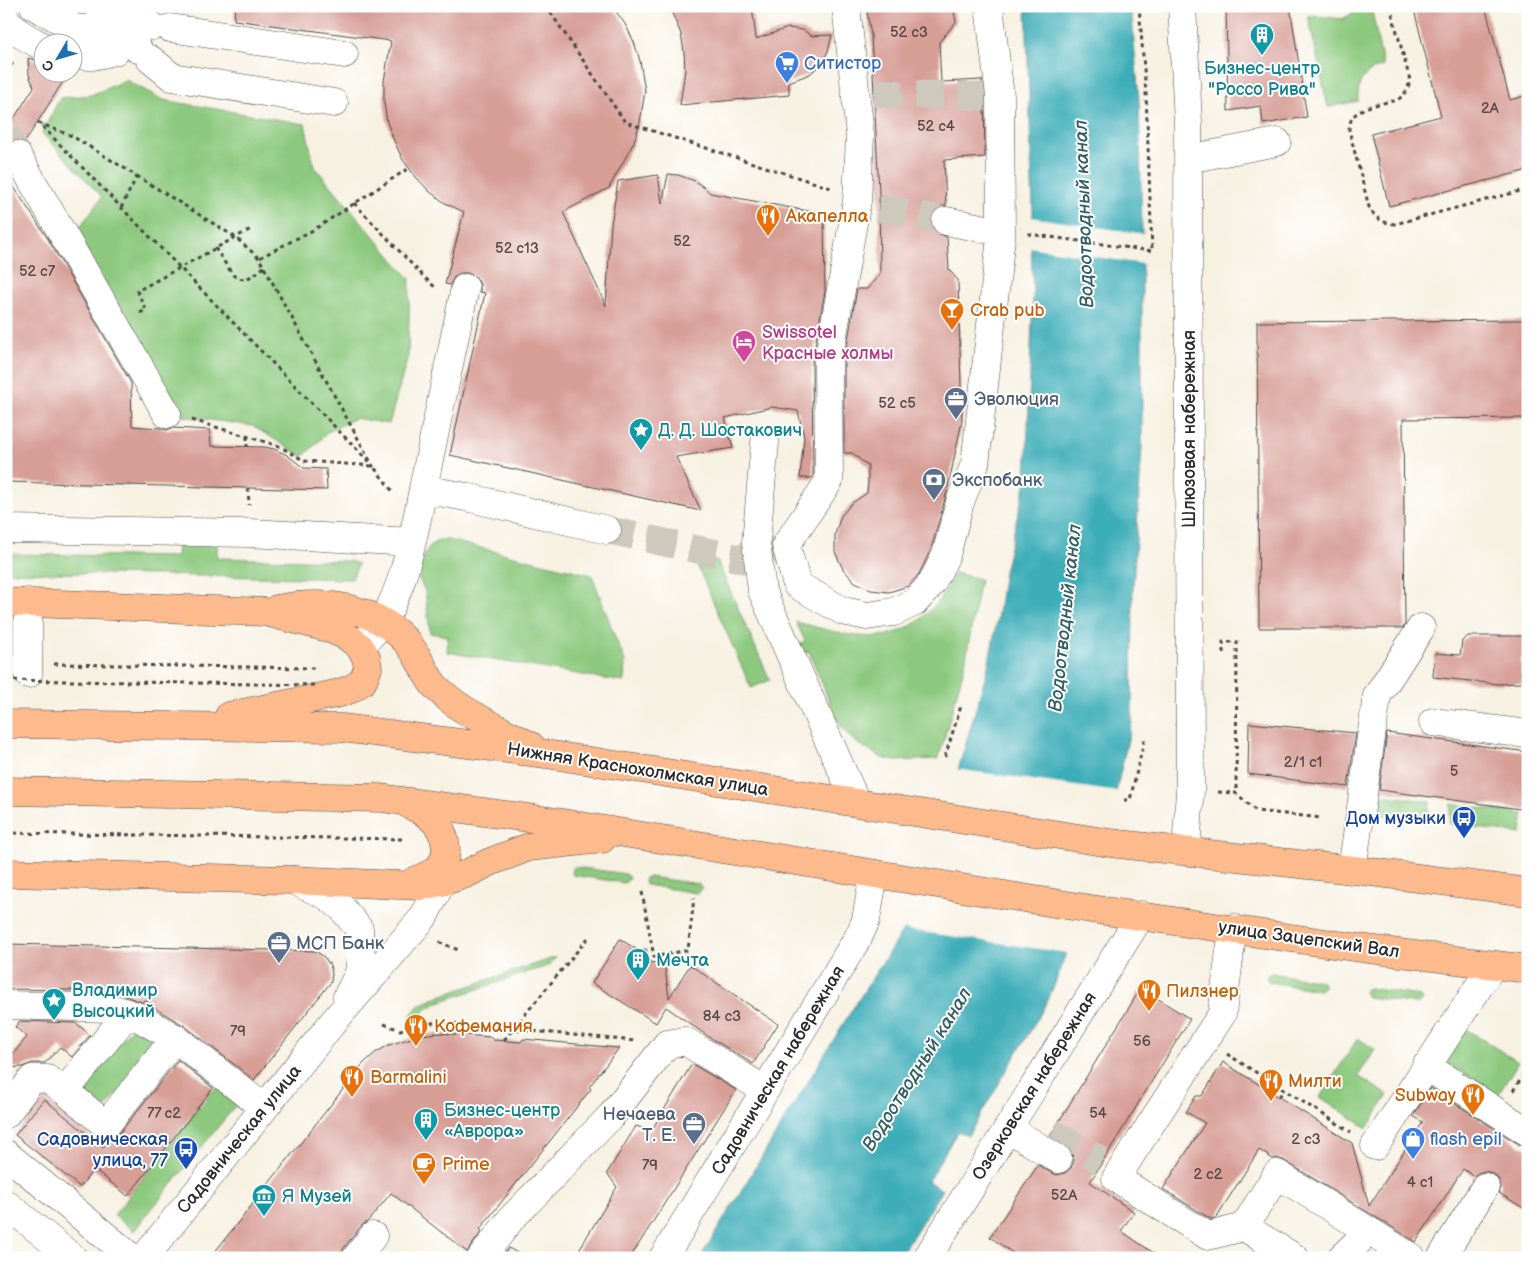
<svg xmlns="http://www.w3.org/2000/svg" width="1534" height="1264" font-family="'Balsamiq Sans',sans-serif">
  <style>
    .green { fill: #8cc97e; stroke: #5c7a54 }
    .water { fill: #3cadb8; stroke: #346c72 }
    .pier { fill: #f7f1e2 }
    .building { fill: #d79e96 }
    .lines { fill: none; stroke-linecap: round; stroke-linejoin: round }
    .minor-tunnel { stroke: #cec9bd; stroke-width: 28; stroke-dasharray: 28 14; stroke-linecap: butt }
    .minor-casing { stroke: #4a4946; stroke-width: 29 }
    .major-casing { stroke: #4a4946; stroke-width: 29 }
    .path { stroke: #4a4946; stroke-width: 3; stroke-dasharray: 4 4; stroke-linecap: butt }
    .minor { stroke: #fff; stroke-width: 28 }
    .major { stroke: #fcba8d; stroke-width: 28 }
    .path-bridge { stroke: #4a4946; stroke-width: 3; stroke-dasharray: 4 4; stroke-linecap: butt }
    .labels { text-anchor: middle; stroke-width: 4; stroke-linejoin: round; paint-order: stroke }
    .number-label { font-size: 15px; fill: #564846 }
    .shop-label { font-size: 18px; fill: #366cbe; stroke: #fff; text-anchor: start }
    .culture-label { font-size: 18px; fill: #0d838f; stroke: #fff; text-anchor: start }
    .food-label { font-size: 18px; fill: #c56008; stroke: #fff; text-anchor: start }
    .hotel-label { font-size: 18px; fill: #b23c85; stroke: #fff; text-anchor: start }
    .service-label { font-size: 18px; fill: #4e5e75; stroke: #fff; text-anchor: start }
    .street-label { font-size: 18px; fill: #2b2b2b; stroke: #fff }
    .transit-label { font-size: 18px; fill: #164399; stroke: #fff; text-anchor: end }
    .water-label { font-size: 19px; font-style: italic; fill: #325f63; stroke: #fff }
  </style>
  <rect width="100%" height="100%" fill="#fff"/>
  <filter id="ink" filterUnits="userSpaceOnUse"><feTurbulence type="fractalNoise" baseFrequency=".02" numOctaves="2"/><feDisplacementMap in="SourceGraphic" scale="10" xChannelSelector="R" yChannelSelector="G"/><feConvolveMatrix kernelMatrix="1 2 1 2 8 2 1 2 1" color-interpolation-filters="sRGB"/></filter>
  <filter id="wash" filterUnits="userSpaceOnUse"><feTurbulence type="fractalNoise" baseFrequency=".0096" numOctaves="4" result="noise"/><feDisplacementMap in="SourceGraphic" scale="20" xChannelSelector="R" yChannelSelector="G"/><feGaussianBlur stdDeviation="1.12" result="paint"/><feColorMatrix in="noise" values="0 0 0 0 0 0 0 0 0 0 0 0 0 0 0 0 0 1.4 0 .05"/><feComposite in="paint" operator="in"/></filter>
  <g filter="url(#wash)">
    <rect width="100%" height="100%" fill="#f7f1e2"/>
    <path class="green" d="M 1358,6 L 1371,6 L 1383,66 C 1364,72 1357,81 1358,101 L 1328,107 L 1308,15 L 1342,19 L 1350,15 Z
      M 126,80 L 163,100 L 305,124 L 314,166 L 410,279 L 408,356 L 389,424 L 355,418 L 328,432 L 303,457 L 253,426 L 183,416 L 76,232 L 102,197 L 42,133 L 44,129 L 37,122 L 46,125 L 60,98 L 91,95 Z
      M 440,540 L 448,540 L 592,575 L 615,637 L 625,661 L 624,682 L 447,652 L 448,636 L 430,633 L 425,591 L 418,577 C 422,562 424,545 440,540 Z
      M 178,543 L 217,544 L 217,558 L 350,561 L 358,564 L 352,579 L 6,572 L 6,556 L 12,554 L 177,557 Z
      M 693,556 L 717,561 L 770,680 L 751,688 Z
      M 955,573 L 980,579 L 965,664 L 939,757 L 937,759 L 896,761 L 882,758 L 860,745 L 851,738 L 843,729 L 836,718 L 809,651 L 803,654 L 799,645 L 805,641 L 796,622 C 817,627 838,634 860,636 C 906,641 937,612 955,573 Z
      M 1380,795 L 1430,801 L 1428,821 L 1378,815 Z
      M 1451,804 L 1524,814 L 1521,834 L 1449,824 Z
      M 575,867 L 626,874 L 629,878 L 627,881 L 624,883 L 573,875 L 571,870 Z
      M 648,877 L 699,884 L 701,887 L 701,890 L 697,893 L 646,885 L 644,881 L 645,878 Z
      M 556,957 L 550,965 L 439,1002 L 428,1008 L 423,1013 L 410,1016 L 418,1006 L 437,997 Z
      M 1271,973 L 1322,981 L 1324,984 L 1324,987 L 1319,990 L 1269,982 L 1267,979 L 1267,976 Z
      M 1369,988 L 1419,996 L 1422,1000 L 1420,1003 L 1417,1004 L 1367,997 L 1364,992 L 1366,989 Z
      M 134,1025 L 157,1043 L 103,1111 L 80,1092 Z
      M 1466,1029 L 1518,1062 L 1498,1095 L 1445,1062 Z
      M 1358,1038 L 1375,1050 L 1358,1076 L 1388,1095 L 1367,1128 L 1320,1097 Z
      M 216,1087 L 233,1101 L 235,1106 L 134,1231 L 114,1215 Z"/>
    <path class="water" d="M 1026,6 L 1131,6 L 1139,100 L 1142,231 L 1142,448 L 1133,589 L 1132,722 L 1116,792 L 1066,953 L 1054,986 L 1042,1011 L 968,1136 L 958,1131 L 928,1181 L 942,1190 L 899,1258 L 700,1258 L 845,1021 L 903,930 L 958,770 L 987,671 L 996,626 L 1004,572 L 1026,481 L 1033,293 L 1031,245 L 1033,213 Z"/>
    <path class="pier" d="M 1030,217 L 1145,234 L 1144,264 L 1028,247 Z
      M 955,769 L 1118,792 L 1068,953 L 901,929 Z"/>
    <g id="blocks">
      <path class="building" d="M 235,6 L 612,6 L 625,24 L 634,42 L 640,61 L 645,91 L 640,122 L 634,142 L 609,188 L 563,212 L 606,306 L 611,225 L 618,181 L 658,175 L 662,204 L 668,174 L 678,175 L 695,181 L 706,189 L 710,193 L 824,214 L 825,291 L 812,362 L 813,476 L 812,478 L 800,478 L 804,437 L 798,411 L 772,407 L 725,418 L 733,448 L 676,457 L 701,511 L 450,455 L 485,293 L 480,292 L 480,284 L 476,277 L 468,273 L 460,273 L 454,277 L 450,285 L 445,284 L 464,212 L 445,203 L 429,191 L 415,176 L 403,160 L 394,141 L 387,122 L 384,102 L 384,81 L 391,41 L 234,20 Z
        M 669,6 L 752,6 L 756,39 L 788,28 L 803,30 L 812,36 L 832,35 L 828,51 L 822,63 L 810,74 L 789,82 L 789,95 L 680,105 L 685,70 L 684,51 L 681,34 Z
        M 866,6 L 953,6 L 956,22 L 939,42 L 941,82 L 982,80 L 984,97 L 985,157 L 944,160 L 946,206 L 941,206 L 935,210 L 931,218 L 931,226 L 935,232 L 947,237 L 949,270 L 958,280 L 962,421 L 947,492 L 931,549 L 919,574 L 908,586 L 889,592 L 871,590 L 855,582 L 843,569 L 835,552 L 835,534 L 841,516 L 852,503 L 867,493 L 868,482 L 868,466 L 852,453 L 844,453 L 844,363 L 857,289 L 867,289 L 880,274 L 879,192 L 871,35 Z
        M 1226,6 L 1290,6 L 1307,117 L 1263,124 L 1261,106 L 1228,111 Z
        M 1413,6 L 1485,6 L 1510,100 L 1528,95 L 1528,170 L 1389,206 L 1371,134 L 1441,116 Z
        M 28,58 L 42,62 L 42,72 L 69,72 L 25,142 L 16,139 L 10,141 L 6,144 L 6,131 L 34,87 L 29,75 Z
        M 6,175 L 48,239 L 131,383 L 132,426 L 160,428 L 167,430 L 172,428 L 210,430 L 211,446 L 265,447 L 274,449 L 287,455 L 304,468 L 326,469 L 327,490 L 6,482 Z
        M 1528,320 L 1528,418 L 1403,419 L 1405,624 L 1403,628 L 1259,628 L 1257,322 Z
        M 1468,636 L 1528,636 L 1528,658 L 1521,658 L 1521,683 L 1498,684 L 1433,677 L 1435,653 L 1460,655 L 1462,641 Z
        M 1249,723 L 1356,733 L 1348,787 L 1248,774 Z
        M 1387,733 L 1528,752 L 1528,810 L 1379,790 Z
        M 620,939 L 639,951 L 646,949 L 650,963 L 664,961 L 669,998 L 690,965 L 778,1024 L 753,1064 L 709,1037 L 666,1007 L 656,1023 L 592,983 Z
        M 6,944 L 316,951 L 324,957 L 330,965 L 332,974 L 331,982 L 254,1080 L 185,1026 L 158,1010 L 145,1000 L 142,1002 L 125,996 L 122,991 L 6,989 Z
        M 1141,988 L 1190,1019 L 1090,1182 L 1134,1212 L 1121,1231 L 1161,1258 L 1020,1258 L 990,1237 L 1038,1165 L 1050,1172 L 1057,1175 L 1065,1173 L 1071,1168 L 1074,1160 L 1071,1151 L 1066,1146 L 1050,1136 Z
        M 20,1021 L 76,1023 L 90,1035 L 72,1057 L 60,1047 L 45,1063 L 32,1063 L 22,1067 L 6,1068 L 6,1062 L 27,1037 L 15,1027 Z
        M 438,1033 L 490,1037 L 493,1040 L 521,1042 L 523,1039 L 619,1048 L 589,1087 L 591,1089 L 480,1229 L 482,1231 L 467,1252 L 391,1193 L 368,1221 L 361,1226 L 344,1248 L 339,1258 L 210,1258 L 363,1064 L 375,1053 L 389,1045 L 421,1035 Z
        M 178,1060 L 213,1088 L 128,1196 L 94,1169 L 80,1187 L 15,1135 L 44,1099 L 103,1147 L 109,1140 L 112,1139 L 118,1135 Z
        M 1223,1062 L 1352,1143 L 1369,1206 L 1423,1122 L 1413,1116 L 1431,1088 L 1520,1145 L 1528,1148 L 1528,1211 L 1499,1193 L 1501,1187 L 1499,1180 L 1494,1174 L 1485,1171 L 1478,1173 L 1474,1176 L 1463,1169 L 1416,1242 L 1285,1161 L 1278,1158 L 1273,1159 L 1259,1150 L 1216,1218 L 1211,1219 L 1163,1189 L 1205,1123 L 1186,1112 L 1196,1096 L 1202,1096 Z
        M 692,1064 L 736,1090 L 630,1258 L 574,1258 L 617,1187 L 607,1173 L 636,1126 L 651,1131 Z
        M 509,1248 L 525,1258 L 501,1258 Z"/>
    </g>
  </g>
  <g filter="url(#ink)">
    <use href="#blocks" fill-opacity="0" stroke="#4a4946" stroke-width="1"/>
    <g class="lines">
      <path class="minor-tunnel" d="M 874,93 L 994,97
        M 6,132 L 17,155
        M 879,208 L 946,221
        M 607,530 L 756,562 L 786,545
        M 1052,1133 L 1102,1161"/>
      <defs>
        <path id="minor" d="M 34,6 L 77,29 L 114,29 L 138,49
          M 98,6 L 119,17 L 152,26
          M 846,6 L 860,135 L 857,201 L 828,362 L 829,481 L 786,545 L 797,585 L 843,611 L 867,616 L 894,612 L 915,602 L 932,583 L 946,555 L 960,502 L 975,464 L 1001,237 L 1000,96 L 989,6
          M 1182,6 L 1188,122 L 1190,791 L 1186,851
          M 6,19 C 14,32 29,39 42,46
          M 170,28 L 344,54
          M 72,55 L 92,56 L 115,51
          M 150,59 L 172,77 L 334,103
          M 17,155 L 167,414
          M 1188,159 L 1277,142
          M 946,221 L 1001,232
          M 765,442 L 756,542 L 762,591 L 856,802
          M 423,489 L 466,497 L 607,530
          M 6,529 L 250,533 L 412,542
          M 28,602 L 28,674
          M 360,647 C 371,635 383,623 390,608 C 408,571 417,519 425,479 C 438,416 451,352 465,288
          M 1433,722 L 1528,734
          M 1352,870 L 1377,696 L 1421,628
          M 293,880 L 327,896 L 342,908 L 359,929 L 361,955 L 359,973 L 347,997
          M 1233,928 L 1222,1014 L 1116,1178 L 1208,1236 L 1244,1227 L 1277,1174 L 1412,1258
          M 6,1005 L 110,1008 L 134,1015 L 175,1038 L 264,1108
          M 127,1014 L 65,1091 L 106,1125 L 175,1038
          M 1426,1066 L 1528,1132
          M 6,1114 L 32,1079 L 47,1079 L 65,1091
          M 1008,1128 L 1058,1159
          M 1375,1146 L 1493,965
          M 6,1154 L 132,1258
          M 6,1204 L 73,1258
          M 1244,1227 L 1295,1258
          M 144,1258 L 334,1021 L 423,918 L 442,882
          M 356,1258 L 373,1236
          M 481,1258 L 511,1219 L 611,1116 L 667,1044 L 685,1041 L 765,1090
          M 663,1258 L 859,936 L 866,920 L 874,874
          M 927,1258 L 1141,915
          M 1341,1258 L 1369,1231
          M 1441,1258 L 1485,1187"/>
        <path id="major" d="M 6,602 L 265,612 L 328,628 L 348,637 L 360,647 L 366,657 L 368,668 L 363,681 L 351,689 L 340,693 L 229,716
          M 277,609 C 322,600 372,605 405,640 C 418,653 423,671 434,685 C 438,690 444,694 448,698 C 469,716 506,732 531,746
          M 6,724 L 342,728 L 546,754 L 1110,843 L 1371,872 L 1528,892
          M 6,791 L 381,798 L 403,801 L 550,821 L 1091,909 L 1360,948 L 1528,969
          M 408,804 C 415,808 423,811 429,816 C 438,823 443,832 445,842 C 450,865 433,874 414,881
          M 6,873 L 292,880 L 420,886 L 442,882 L 466,874 L 490,862 L 529,847 L 602,839"/>
      </defs>
      <use href="#minor" class="minor-casing"/>
      <use href="#major" class="major-casing"/>
      <path class="path" d="M 546,6 L 625,122 L 831,188
        M 1390,6 L 1410,80 C 1408,90 1405,95 1397,100 C 1378,105 1349,106 1349,130 L 1369,207 C 1375,218 1382,223 1395,224 L 1528,189
        M 6,73 L 14,61
        M 354,203 L 422,275 L 437,289
        M 121,208 L 137,176
        M 1028,234 L 1152,251 L 1146,94 L 1139,6
        M 215,248 L 233,275 C 245,284 254,275 264,267
        M 259,258 L 235,237 L 137,176 L 72,136 L 39,123 L 373,466 L 259,258 L 315,229 L 409,168
        M 140,313 L 146,310 L 137,291 L 251,229
        M 192,420 L 279,446 L 305,461 L 373,466 L 394,493
        M 247,436 L 247,447
        M 248,488 L 249,505
        M 1223,653 L 1223,642 L 1237,642 L 1236,793
        M 54,664 L 313,668 L 315,669
        M 945,757 L 961,706
        M 1218,792 L 1236,793 L 1256,811 L 1322,818
        M 1124,800 L 1130,800 L 1145,737
        M 6,833 L 404,839
        M 642,892 L 654,957 L 688,950 L 694,898
        M 439,942 L 461,951
        M 384,1024 L 400,1030 L 420,1025 L 438,1022 L 635,1041
        M 504,1040 L 588,938
        M 1227,1054 L 1351,1132
        M 1513,1091 L 1528,1068
        M 1279,1097 L 1284,1090"/>
      <use href="#minor" class="minor"/>
      <use href="#major" class="major"/>
      <path class="path-bridge" d="M 6,680 L 317,685"/>
    </g>
  </g>
  <defs>
    <symbol id="building-pin" viewBox="-11 -11 22 30"><path d="M0 17L-7.5 6A9.5 9.5 0 1 1 7.5 6Z" fill="#0f9aa8" stroke="#fff"/><path d="M-4-6H4V6H1V3H-1V6H-4ZM-2.5-4.3h1.7v1.8h-1.7ZM.8-4.3h1.7v1.8H.8ZM-2.5-1h1.7V.8h-1.7ZM.8-1h1.7V.8H.8Z" fill="#fff"/></symbol>
    <symbol id="supermarket-pin" viewBox="-11 -11 22 30"><path d="M0 17L-7.5 6A9.5 9.5 0 1 1 7.5 6Z" fill="#3f7fe0" stroke="#fff"/><path d="M-6-5.5h2.5l.6 2H6L4.5 2H-2.5L-4.4-4H-6ZM-1.5 3.2a1.3 1.3 0 1 0 .1 0ZM3 3.2a1.3 1.3 0 1 0 .1 0Z" fill="#fff"/></symbol>
    <symbol id="restaurant-pin" viewBox="-11 -11 22 30"><path d="M0 17L-7.5 6A9.5 9.5 0 1 1 7.5 6Z" fill="#e8710a" stroke="#fff"/><path d="M-5-6h1v4h1v-4h1v4h1v-4h1v5L-1.5 .5V6h-2V.5L-5-1ZM5-6V6H3V1.5H1.5Q1.5-4 5-6Z" fill="#fff"/></symbol>
    <symbol id="bar-pin" viewBox="-11 -11 22 30"><path d="M0 17L-7.5 6A9.5 9.5 0 1 1 7.5 6Z" fill="#e8710a" stroke="#fff"/><path d="M-6-5H6L.8 .8V4.5H3.5V6h-7V4.5H-.8V.8Z" fill="#fff"/></symbol>
    <symbol id="hotel-pin" viewBox="-11 -11 22 30"><path d="M0 17L-7.5 6A9.5 9.5 0 1 1 7.5 6Z" fill="#d1479c" stroke="#fff"/><path d="M-6-4.5h1.5V1H6V5H4.5V3h-9V5H-6ZM-4 0a1.8 1.8 0 1 1 3.6 0ZM.5 0V-2.5h3Q6-2.5 6 0Z" fill="#fff"/></symbol>
    <symbol id="office-pin" viewBox="-11 -11 22 30"><path d="M0 17L-7.5 6A9.5 9.5 0 1 1 7.5 6Z" fill="#5c6f8a" stroke="#fff"/><path d="M-6-3h4V-5.5h4V-3h4V5H-6ZM-1-4.5V-3h2v-1.5ZM-6 0V1H6V0Z" fill="#fff"/></symbol>
    <symbol id="sight-pin" viewBox="-11 -11 22 30"><path d="M0 17L-7.5 6A9.5 9.5 0 1 1 7.5 6Z" fill="#0f9aa8" stroke="#fff"/><path d="M0-6L1.8-2.2L6-1.7L2.9 1.2L3.7 5.4L0 3.3L-3.7 5.4L-2.9 1.2L-6-1.7L-1.8-2.2Z" fill="#fff"/></symbol>
    <symbol id="bank-pin" viewBox="-11 -11 22 30"><path d="M0 17L-7.5 6A9.5 9.5 0 1 1 7.5 6Z" fill="#5c6f8a" stroke="#fff"/><path d="M-6-4H6V4H-6ZM0-2.3a2.3 2.3 0 1 0 0 4.6a2.3 2.3 0 1 0 0-4.6Z" fill="#fff"/></symbol>
    <symbol id="bus-pin" viewBox="-11 -11 22 30"><path d="M0 17L-7.5 6A9.5 9.5 0 1 1 7.5 6Z" fill="#1a4fb4" stroke="#fff"/><path d="M-5-6H5V4H4V6H2V4H-2V6H-4V4H-5ZM-3.5-4V0h7V-4ZM-3.5 1.2v1.5H-2V1.2ZM2 1.2v1.5H3.5V1.2Z" fill="#fff"/></symbol>
    <symbol id="shop-pin" viewBox="-11 -11 22 30"><path d="M0 17L-7.5 6A9.5 9.5 0 1 1 7.5 6Z" fill="#3f7fe0" stroke="#fff"/><path d="M-5-2.5h2.3a2.7 3.5 0 0 1 5.4 0H5L5.5 6h-11ZM-1.5-2.5h3a1.5 2.3 0 0 0-3 0Z" fill="#fff"/></symbol>
    <symbol id="cafe-pin" viewBox="-11 -11 22 30"><path d="M0 17L-7.5 6A9.5 9.5 0 1 1 7.5 6Z" fill="#e8710a" stroke="#fff"/><path d="M-5.5-4.5H6V0H3Q3 3.5 0 3.5H-2.5Q-5.5 3.5-5.5 0ZM3-3.2v2h1.7v-2ZM-6 4.5H4V6H-6Z" fill="#fff"/></symbol>
    <symbol id="museum-pin" viewBox="-11 -11 22 30"><path d="M0 17L-7.5 6A9.5 9.5 0 1 1 7.5 6Z" fill="#0f9aa8" stroke="#fff"/><path d="M0-6L6-3V-2H-6V-3ZM-5-1h2V3h-2ZM-1-1h2V3h-2ZM3-1h2V3H3ZM-6 4H6V6H-6Z" fill="#fff"/></symbol>
  </defs>
  <g fill-rule="evenodd">
    <use href="#building-pin" x="1248" y="21" width="28" height="38"/>
    <use href="#supermarket-pin" x="773" y="49" width="28" height="38"/>
    <use href="#restaurant-pin" x="754" y="202" width="28" height="38"/>
    <use href="#bar-pin" x="938" y="296" width="28" height="38"/>
    <use href="#hotel-pin" x="730" y="328" width="28" height="38"/>
    <use href="#office-pin" x="942" y="385" width="28" height="38"/>
    <use href="#sight-pin" x="627" y="416" width="28" height="38"/>
    <use href="#bank-pin" x="920" y="466" width="28" height="38"/>
    <use href="#bus-pin" x="1450" y="804" width="28" height="38"/>
    <use href="#office-pin" x="265" y="929" width="28" height="38"/>
    <use href="#building-pin" x="624" y="946" width="28" height="38"/>
    <use href="#restaurant-pin" x="1135" y="977" width="28" height="38"/>
    <use href="#sight-pin" x="40" y="986" width="28" height="38"/>
    <use href="#restaurant-pin" x="402" y="1012" width="28" height="38"/>
    <use href="#restaurant-pin" x="338" y="1063" width="28" height="38"/>
    <use href="#restaurant-pin" x="1257" y="1067" width="28" height="38"/>
    <use href="#restaurant-pin" x="1459" y="1081" width="28" height="38"/>
    <use href="#building-pin" x="412" y="1106" width="28" height="38"/>
    <use href="#office-pin" x="680" y="1110" width="28" height="38"/>
    <use href="#shop-pin" x="1399" y="1125" width="28" height="38"/>
    <use href="#bus-pin" x="172" y="1135" width="28" height="38"/>
    <use href="#cafe-pin" x="410" y="1150" width="28" height="38"/>
    <use href="#museum-pin" x="250" y="1182" width="28" height="38"/>
  </g>
  <g class="labels">
    <g class="number-label">
      <text x="909" y="37">52 с3</text>
      <text x="1490" y="113">2А</text>
      <text x="936" y="131">52 с4</text>
      <text x="682" y="246">52</text>
      <text x="517" y="253">52 с13</text>
      <text x="37" y="276">52 с7</text>
      <text x="897" y="408">52 с5</text>
      <text x="1303" y="767">2/1 с1</text>
      <text x="1454" y="776">5</text>
      <text x="722" y="1021">84 с3</text>
      <text x="238" y="1036">79</text>
      <text x="1142" y="1046">56</text>
      <text x="164" y="1118">77 с2</text>
      <text x="1098" y="1118">54</text>
      <text x="1306" y="1144">2 с3</text>
      <text x="650" y="1170">79</text>
      <text x="1208" y="1179">2 с2</text>
      <text x="1420" y="1187">4 с1</text>
      <text x="1064" y="1200">52А</text>
    </g>
    <g class="shop-label">
      <text x="804" y="69">Ситистор</text>
      <text x="1430" y="1145">flash epil</text>
    </g>
    <g class="culture-label">
      <text x="1262" y="74" text-anchor="middle">Бизнес-центр<tspan x="1262" dy="21">"Россо Рива"</tspan></text>
      <text x="658" y="436">Д. Д. Шостакович</text>
      <text x="656" y="966">Мечта</text>
      <text x="72" y="996">Владимир<tspan x="72" dy="21">Высоцкий</tspan></text>
      <text x="444" y="1116">Бизнес-центр<tspan x="444" dy="21">«Аврора»</tspan></text>
      <text x="282" y="1202">Я Музей</text>
    </g>
    <g class="food-label">
      <text x="786" y="222">Акапелла</text>
      <text x="970" y="316">Crab pub</text>
      <text x="1166" y="997">Пилзнер</text>
      <text x="434" y="1032">Кофемания</text>
      <text x="370" y="1083">Barmalini</text>
      <text x="1288" y="1087">Милти</text>
      <text x="1456" y="1101" text-anchor="end">Subway</text>
      <text x="442" y="1170">Prime</text>
    </g>
    <g class="hotel-label">
      <text x="762" y="338">Swissotel<tspan x="762" dy="21">Красные холмы</tspan></text>
    </g>
    <g class="service-label">
      <text x="974" y="405">Эволюция</text>
      <text x="952" y="486">Экспобанк</text>
      <text x="296" y="949">МСП Банк</text>
      <text x="676" y="1120" text-anchor="end">Нечаева<tspan x="676" dy="21">Т. Е.</tspan></text>
    </g>
    <g class="street-label">
      <text transform="translate(1189 429) rotate(-90)" y="6">Шлюзовая набережная</text>
      <text transform="translate(638 769) rotate(9)" y="6">Нижняя Краснохолмская улица</text>
      <text transform="translate(1309 939) rotate(8)" y="6">улица Зацепский Вал</text>
      <text transform="translate(778 1070) rotate(-59)" y="6">Садовническая набережная</text>
      <text transform="translate(1034 1086) rotate(-58)" y="6">Озерковская набережная</text>
      <text transform="translate(239 1139) rotate(-51)" y="6">Садовническая улица</text>
    </g>
    <g class="transit-label">
      <text x="1446" y="824">Дом музыки</text>
      <text x="168" y="1145">Садовническая<tspan x="168" dy="21">улица, 77</tspan></text>
    </g>
    <g class="water-label">
      <text transform="translate(1083 214) rotate(-92)" y="7">Водоотводный канал</text>
      <text transform="translate(1064 618) rotate(-84)" y="7">Водоотводный канал</text>
      <text transform="translate(916 1069) rotate(-58)" y="7">Водоотводный канал</text>
    </g>
  </g>
  <rect width="1534" height="1264" fill="none" stroke="#fff" stroke-width="25"/>
  <g transform="translate(58 58) rotate(232)"><circle r="24" fill="#ffffff" stroke="#aaaaaa"/>
  <path d="M0-4L9 19L0 12L-9 19Z" fill="#1f6fb2"/>
  <text y="-8" font-size="14" font-weight="bold" text-anchor="middle" fill="#2b2b2b">С</text>
  </g>
</svg>
